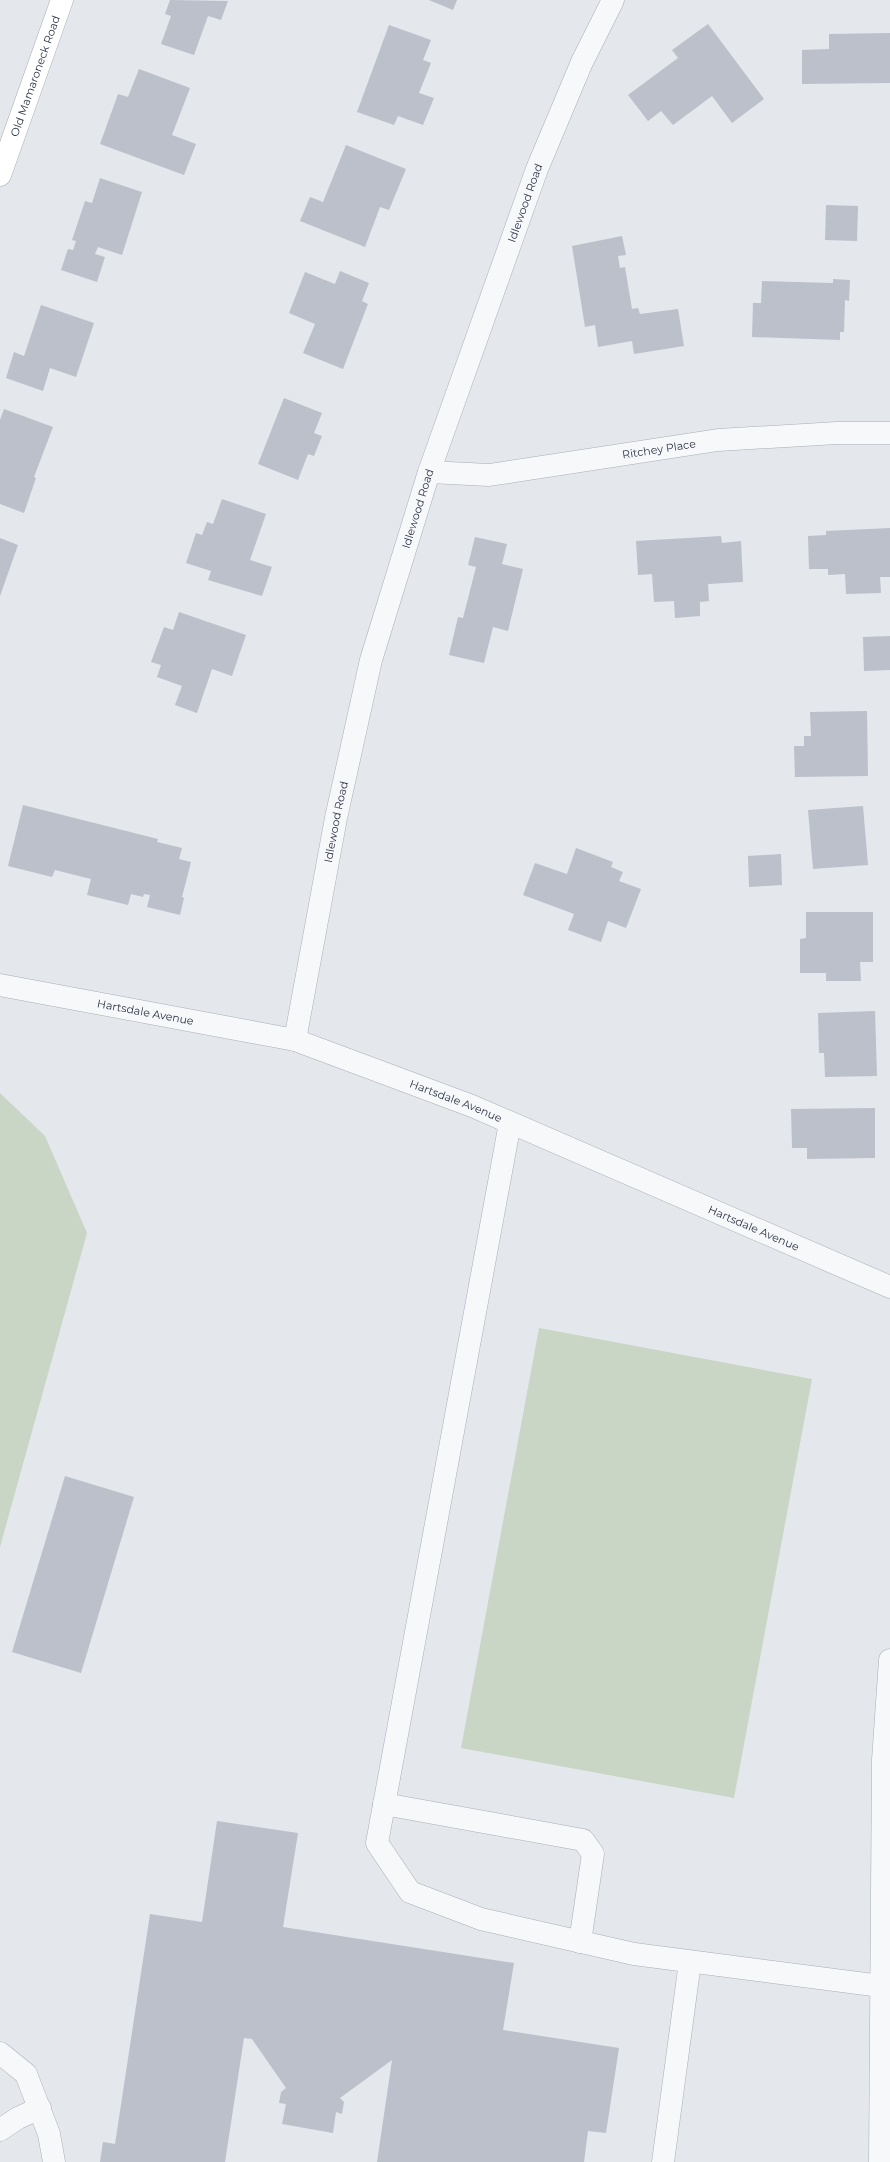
<svg xmlns="http://www.w3.org/2000/svg" width="890" height="2162" font-family="Montserrat,sans-serif">
  <style>
    .green { fill: #c9d6c5 }
    .building { fill: #bbc0ca }
    .lines { fill: none; stroke-linecap: round; stroke-linejoin: round }
    .minor-casing { stroke: #a9aeb7; stroke-width: 23 }
    .major-casing { stroke: #a3abb8; stroke-width: 23 }
    .minor { stroke: #f7f8fa; stroke-width: 22 }
    .major { stroke: #fff; stroke-width: 22 }
    .labels { text-anchor: middle; stroke-width: 3; stroke-linejoin: round; paint-order: stroke }
    .street-label { font-size: 11px; fill: #2b3445; stroke: #f4f6f9 }
  </style>
  <rect width="100%" height="100%" fill="#e4e7ec"/>
  <path class="green" d="M 0,1093 L 45,1136 L 87,1233 L 0,1547 Z
    M 539,1328 L 812,1379 L 734,1798 L 461,1748 Z"/>
  <path class="building" d="M 170,0 L 228,1 L 221,20 L 208,16 L 194,55 L 161,44 L 171,16 L 165,14 Z
    M 429,0 L 457,0 L 453,10 Z
    M 708,24 L 764,99 L 732,123 L 712,96 L 673,125 L 661,111 L 648,121 L 628,95 L 678,58 L 672,50 Z
    M 389,25 L 431,40 L 423,60 L 431,63 L 419,93 L 434,98 L 423,125 L 398,116 L 394,125 L 357,112 Z
    M 890,33 L 890,83 L 802,84 L 802,50 L 829,49 L 829,34 Z
    M 139,69 L 190,88 L 172,135 L 196,144 L 184,175 L 100,144 L 118,94 L 128,97 Z
    M 346,145 L 406,169 L 389,210 L 380,207 L 365,247 L 300,221 L 310,197 L 323,202 Z
    M 100,178 L 142,192 L 122,255 L 98,247 L 95,254 L 105,257 L 97,282 L 61,270 L 68,249 L 73,250 L 76,241 L 72,240 L 85,201 L 92,203 Z
    M 826,205 L 858,206 L 857,241 L 825,240 Z
    M 622,236 L 626,255 L 618,256 L 620,268 L 625,267 L 632,309 L 638,308 L 640,314 L 678,309 L 684,346 L 634,354 L 632,341 L 598,347 L 595,325 L 585,327 L 572,246 Z
    M 340,271 L 369,283 L 362,301 L 368,304 L 343,369 L 303,353 L 315,324 L 289,313 L 305,272 L 335,284 Z
    M 833,279 L 850,280 L 849,301 L 845,300 L 844,332 L 840,332 L 840,340 L 752,337 L 753,303 L 761,303 L 762,281 L 833,283 Z
    M 41,305 L 94,323 L 76,377 L 50,368 L 43,391 L 6,378 L 14,352 L 24,356 Z
    M 284,398 L 322,413 L 314,433 L 322,436 L 314,456 L 308,454 L 298,480 L 258,464 Z
    M 4,409 L 53,427 L 34,477 L 36,478 L 24,513 L 0,504 L 0,420 Z
    M 222,499 L 266,514 L 250,560 L 272,567 L 262,596 L 208,580 L 211,571 L 186,563 L 196,533 L 202,535 L 207,522 L 213,524 Z
    M 890,528 L 890,577 L 880,577 L 881,593 L 846,594 L 845,574 L 828,575 L 828,569 L 809,569 L 808,536 L 826,535 L 826,531 Z
    M 721,536 L 722,543 L 741,541 L 743,582 L 708,584 L 709,601 L 700,602 L 700,616 L 675,618 L 674,601 L 654,602 L 652,574 L 638,575 L 636,541 Z
    M 475,537 L 507,544 L 502,564 L 523,569 L 508,631 L 493,627 L 484,663 L 449,655 L 458,617 L 463,618 L 476,567 L 468,565 Z
    M 0,538 L 18,545 L 0,596 Z
    M 179,612 L 246,635 L 232,676 L 212,669 L 197,713 L 175,705 L 182,686 L 157,677 L 161,665 L 151,662 L 164,627 L 173,630 Z
    M 890,636 L 890,670 L 864,671 L 863,637 Z
    M 867,711 L 868,776 L 795,777 L 794,746 L 804,746 L 804,736 L 811,736 L 810,712 Z
    M 23,805 L 158,839 L 157,842 L 182,848 L 179,859 L 191,862 L 182,897 L 184,898 L 180,915 L 147,907 L 150,895 L 144,894 L 143,897 L 131,894 L 128,905 L 87,895 L 91,879 L 55,870 L 52,877 L 8,866 Z
    M 863,806 L 868,865 L 813,869 L 808,810 Z
    M 576,848 L 613,862 L 611,867 L 623,872 L 619,881 L 641,889 L 626,928 L 608,921 L 601,942 L 568,930 L 574,914 L 523,895 L 535,863 L 567,874 Z
    M 781,854 L 782,885 L 749,887 L 748,856 Z
    M 806,912 L 873,912 L 873,962 L 860,962 L 861,981 L 826,981 L 826,973 L 800,973 L 800,939 L 806,938 Z
    M 875,1011 L 877,1076 L 825,1077 L 824,1053 L 819,1053 L 818,1013 Z
    M 875,1108 L 875,1158 L 807,1159 L 807,1148 L 792,1148 L 791,1109 Z
    M 65,1476 L 134,1497 L 81,1673 L 12,1652 Z
    M 217,1821 L 298,1833 L 283,1927 L 514,1963 L 503,2030 L 619,2048 L 606,2133 L 588,2131 L 584,2162 L 377,2162 L 392,2060 L 340,2098 L 344,2102 L 342,2114 L 336,2112 L 333,2133 L 282,2124 L 286,2104 L 279,2103 L 281,2092 L 286,2088 L 252,2039 L 244,2038 L 225,2162 L 100,2162 L 103,2142 L 115,2144 L 150,1914 L 202,1922 Z"/>
  <g class="lines">
    <defs>
      <g id="minor">
        <path id="s1" d="M 429,472 L 489,475 L 718,440 L 837,433 L 890,433"/>
        <path id="s2" d="M 0,985 L 295,1040 L 472,1106 L 890,1287"/>
        <path id="s3" d="M 295,1040 L 336,818 L 371,660 L 429,472 L 537,169 L 582,62 L 613,0"/>
        <path d="M 510,1123 L 377,1843 L 410,1892 L 481,1919 L 634,1954 L 881,1986"/>
        <path d="M 384,1804 L 583,1840 L 593,1854 L 580,1942"/>
        <path d="M 0,2053 L 26,2074 L 49,2134 L 54,2162"/>
        <path d="M 0,2130 L 18,2118 L 40,2108"/>
        <path d="M 663,2162 L 690,1962"/>
        <path d="M 880,2162 L 883,1760 L 890,1660"/>
      </g>
      <g id="major">
        <path id="s4" d="M 0,175 L 62,0"/>
      </g>
    </defs>
    <use href="#minor" class="minor-casing"/>
    <use href="#major" class="major-casing"/>
    <use href="#minor" class="minor"/>
    <use href="#major" class="major"/>
  </g>
  <g class="labels">
    <g class="street-label">
      <text dy="4" stroke="none"><textPath href="#s4" startOffset="105">Old Mamaroneck Road</textPath></text>
      <text dy="4" stroke="none"><textPath href="#s3" startOffset="870">Idlewood Road</textPath></text>
      <text dy="4" stroke="none"><textPath href="#s1" startOffset="232">Ritchey Place</textPath></text>
      <text dy="4" stroke="none"><textPath href="#s3" startOffset="546">Idlewood Road</textPath></text>
      <text dy="4" stroke="none"><textPath href="#s3" startOffset="222">Idlewood Road</textPath></text>
      <text dy="4" stroke="none"><textPath href="#s2" startOffset="148">Hartsdale Avenue</textPath></text>
      <text dy="4" stroke="none"><textPath href="#s2" startOffset="472">Hartsdale Avenue</textPath></text>
      <text dy="4" stroke="none"><textPath href="#s2" startOffset="796">Hartsdale Avenue</textPath></text>
    </g>
  </g>
</svg>
